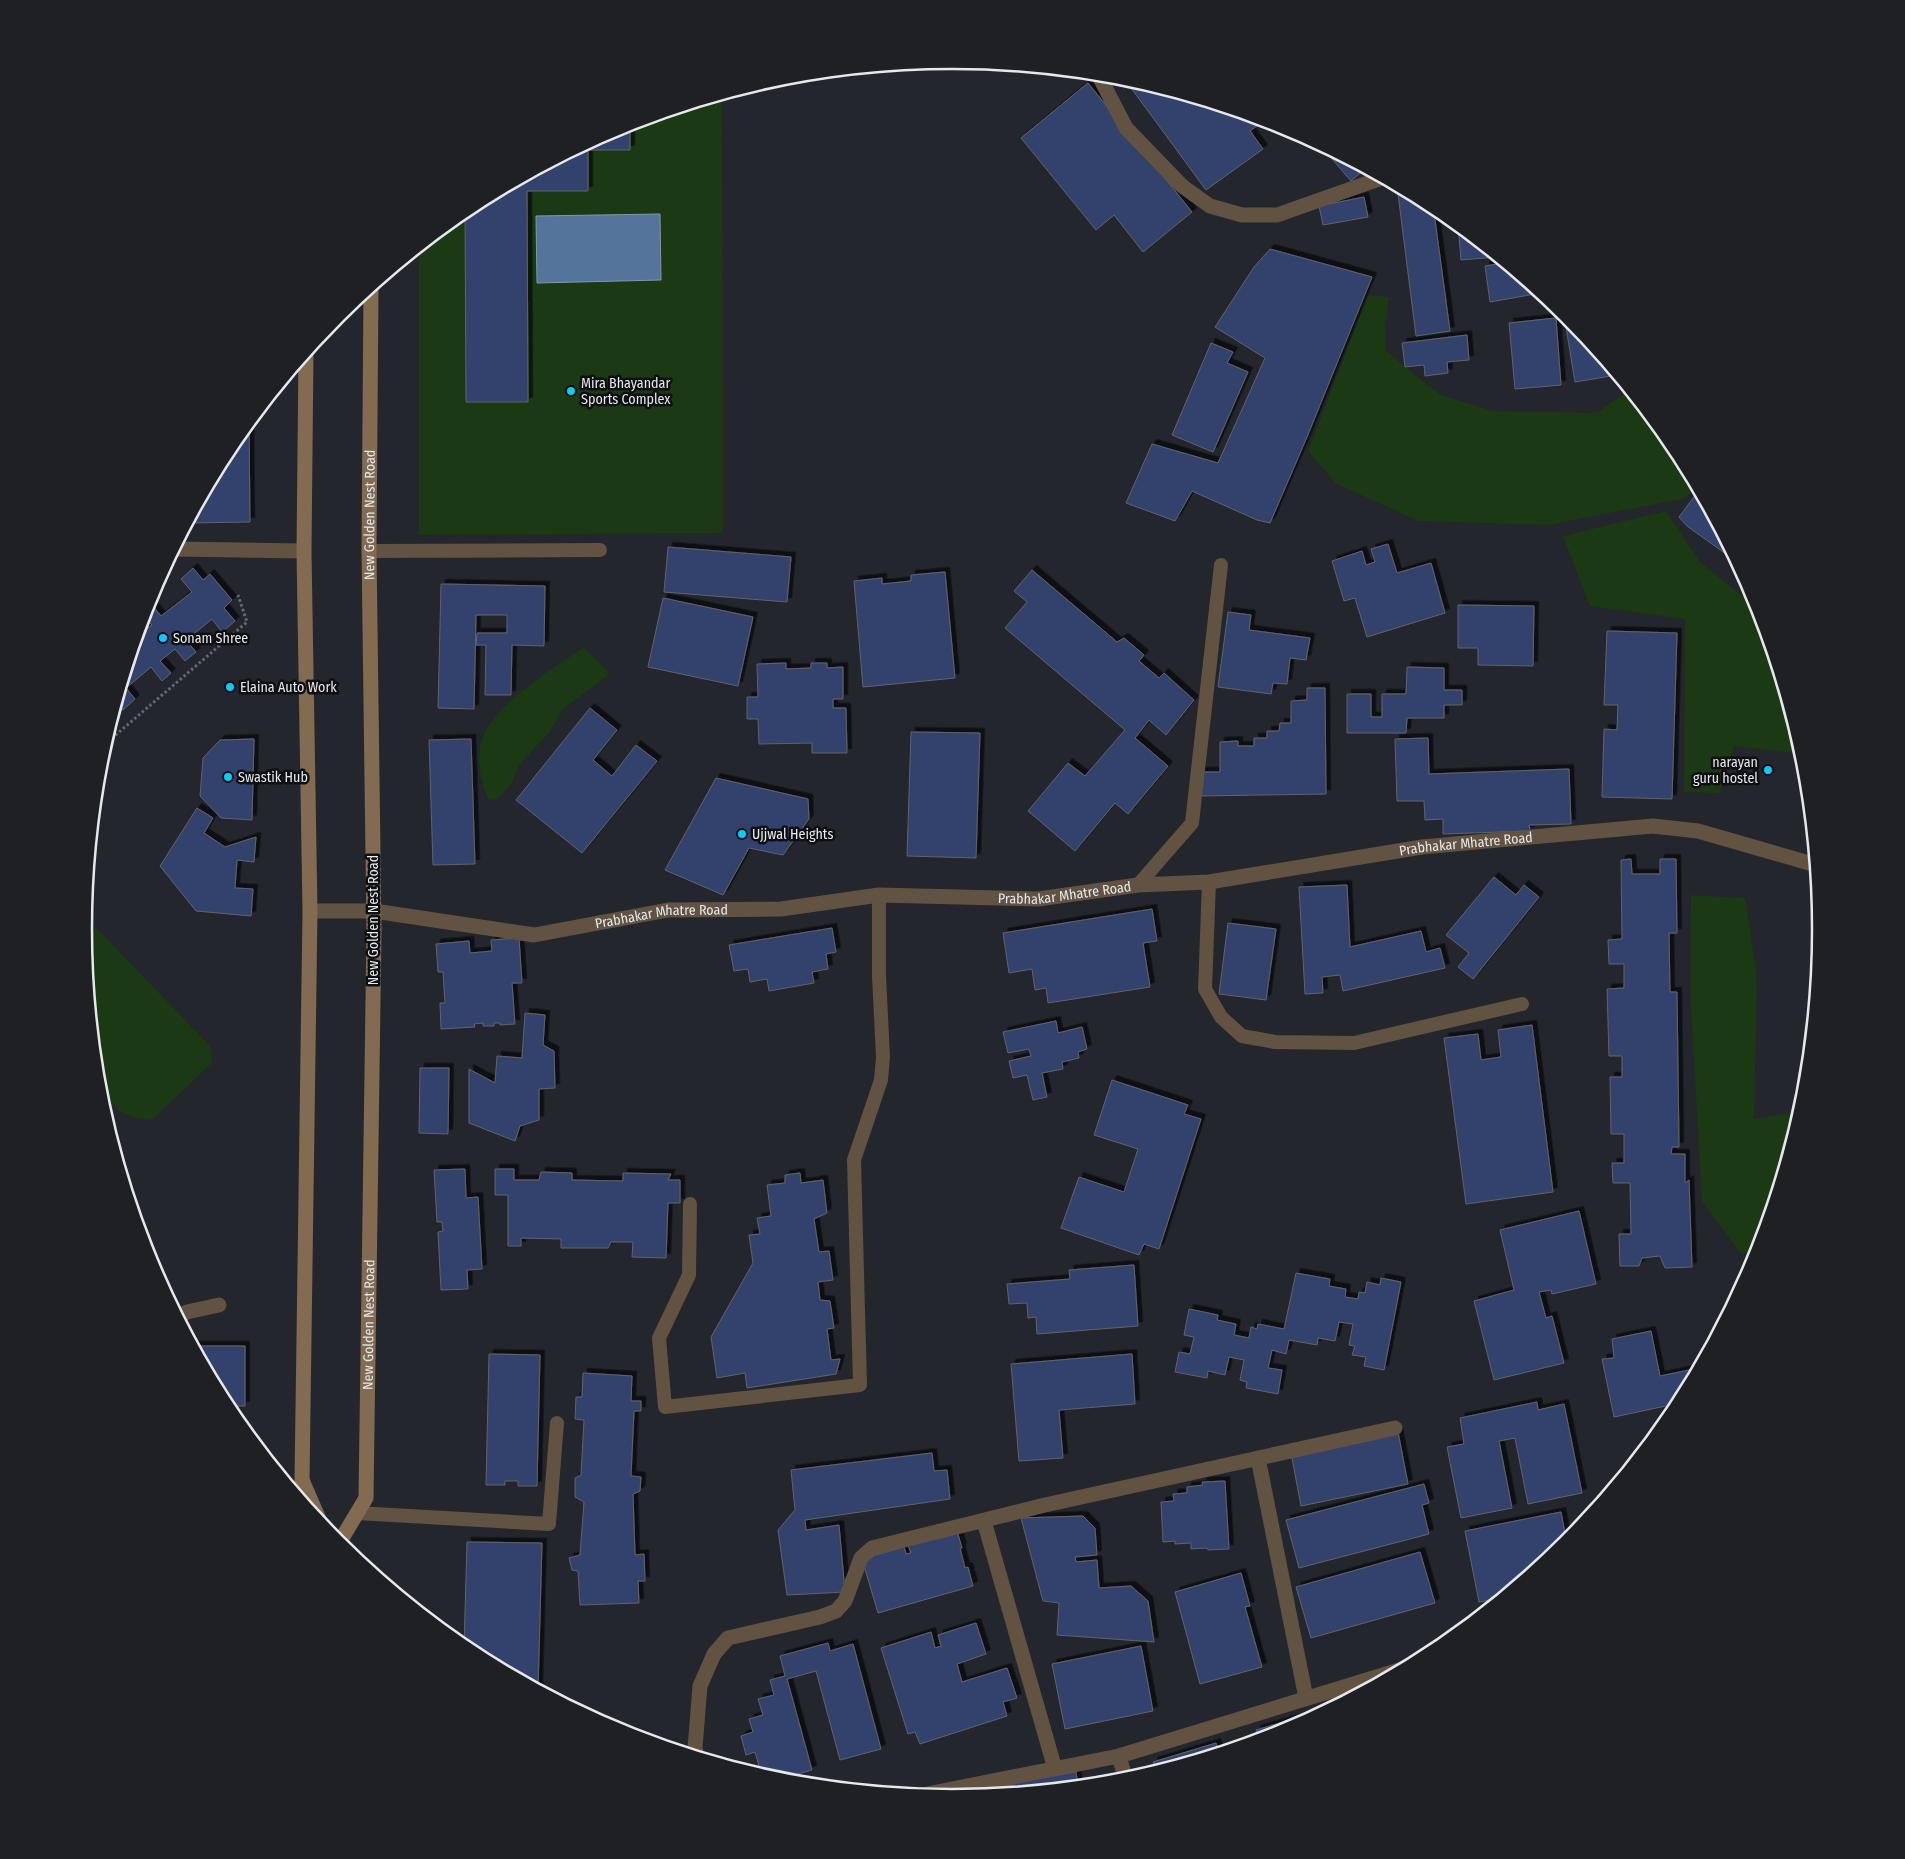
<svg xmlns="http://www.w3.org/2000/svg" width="1905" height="1859" font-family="'Fira Sans Condensed',sans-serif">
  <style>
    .green { fill: #1b3913 }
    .water { fill: #55749c; stroke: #8097b4 }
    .building { fill: #32436c; stroke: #60636b; filter: url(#shadow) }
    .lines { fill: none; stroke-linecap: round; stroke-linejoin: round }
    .path { stroke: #65686e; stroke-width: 3; stroke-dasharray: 2.5 2.5; stroke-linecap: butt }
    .lane { stroke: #615241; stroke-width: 14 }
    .street { stroke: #615241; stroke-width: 15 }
    .secondary { stroke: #826b50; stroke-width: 15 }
    .poi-dot { fill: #09cbfa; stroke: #0d0f12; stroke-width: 2 }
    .labels { text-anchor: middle; stroke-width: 5; stroke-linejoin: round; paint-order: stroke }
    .poi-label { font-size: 14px; fill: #e5e8ec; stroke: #0d0f12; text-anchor: start }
    .street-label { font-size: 14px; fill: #e5e8ec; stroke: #0d0f12 }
    .rim { fill: none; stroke: #e5e8ec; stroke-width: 2.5 }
  </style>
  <defs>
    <filter id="shadow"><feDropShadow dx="4.5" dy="-4.5" stdDeviation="0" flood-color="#0009"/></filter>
  </defs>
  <rect width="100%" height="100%" fill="#23262d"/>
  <path class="green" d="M 722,95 L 723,533 L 419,535 L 419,248 L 470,206 L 620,126 Z
    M 1368,295 L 1389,297 L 1385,325 L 1386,350 L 1405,367 L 1441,395 L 1493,411 L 1597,413 L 1629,390 L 1676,447 L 1696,484 L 1686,498 L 1549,525 L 1418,521 L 1335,483 L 1308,451 Z
    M 1666,511 L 1700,562 L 1738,593 L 1758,603 L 1802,750 L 1794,753 L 1734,746 L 1720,793 L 1684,792 L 1685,619 L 1590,606 L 1563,536 Z
    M 584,647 L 610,674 L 563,709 L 549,733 L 518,766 L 512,783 L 498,799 L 488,800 C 482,783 477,766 480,747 C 487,707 553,669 584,647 Z
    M 1691,895 L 1745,898 L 1757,976 L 1754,1119 L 1802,1111 L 1757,1258 L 1740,1252 L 1702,1201 L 1690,989 Z
    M 84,915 L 210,1046 L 212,1063 L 152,1120 L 135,1118 L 119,1111 L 99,1090 L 83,929 Z"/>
  <path class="water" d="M 660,214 L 661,280 L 537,283 L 536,216 Z"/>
  <path class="building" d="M 1123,77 L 1265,120 L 1250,131 L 1263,149 L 1206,190 Z
    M 1088,83 L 1192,212 L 1143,252 L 1114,215 L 1096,230 L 1021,138 Z
    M 630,123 L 630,150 L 588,150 L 588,191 L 527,191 L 528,402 L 466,402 L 465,210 L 620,126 Z
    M 1319,144 L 1365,169 L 1351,181 Z
    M 1397,186 L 1433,205 L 1450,331 L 1416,336 Z
    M 1364,197 L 1368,217 L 1323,225 L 1319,206 Z
    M 1458,225 L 1497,257 L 1461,260 Z
    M 1270,249 L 1372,277 L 1307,437 L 1270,523 L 1257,520 L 1192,491 L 1175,521 L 1126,503 L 1152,444 L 1218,463 L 1265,358 L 1215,327 L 1254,267 Z
    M 1504,263 L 1541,293 L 1490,302 L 1485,266 Z
    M 1556,318 L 1561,385 L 1515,389 L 1509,323 Z
    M 1572,320 L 1617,375 L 1575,382 L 1565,321 Z
    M 1467,335 L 1469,360 L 1447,362 L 1448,373 L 1425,376 L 1424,365 L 1405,367 L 1402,343 Z
    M 1211,343 L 1233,352 L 1227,363 L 1248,372 L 1213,452 L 1172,435 Z
    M 249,423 L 250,522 L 189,523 L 230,446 Z
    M 1699,490 L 1737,562 L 1687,526 L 1679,517 Z
    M 1388,544 L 1397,573 L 1431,563 L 1445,613 L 1367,637 L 1355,598 L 1344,601 L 1332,561 L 1362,551 L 1366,565 L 1375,562 L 1371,549 Z
    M 668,547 L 791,557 L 787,602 L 664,592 Z
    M 193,568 L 203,580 L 210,574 L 232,600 L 224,608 L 235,621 L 222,632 L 212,619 L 186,640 L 196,652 L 185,661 L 175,649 L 160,661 L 171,673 L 162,681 L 151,667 L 126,688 L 135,699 L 123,710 L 117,703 L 138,635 L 152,625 L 143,616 L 145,611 L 152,605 L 161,616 L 192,592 L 181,579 Z
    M 1032,570 L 1117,642 L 1124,638 L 1144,655 L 1139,661 L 1159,678 L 1164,673 L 1194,700 L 1166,735 L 1149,720 L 1135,738 L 1168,766 L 1128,814 L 1115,803 L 1075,851 L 1028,811 L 1068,763 L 1085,776 L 1125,730 L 1005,628 L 1027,602 L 1014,591 Z
    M 945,572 L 955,678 L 863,687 L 854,581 L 882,578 L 882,584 L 911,581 L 911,575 Z
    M 441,584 L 545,586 L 544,646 L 512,645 L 511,695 L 485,695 L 486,645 L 476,645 L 477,633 L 507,633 L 507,615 L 476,615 L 474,709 L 438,708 Z
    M 663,598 L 753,617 L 738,686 L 648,667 Z
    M 1458,605 L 1534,606 L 1533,666 L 1478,665 L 1478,648 L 1458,648 Z
    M 1228,612 L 1251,615 L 1249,630 L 1310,638 L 1306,660 L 1290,658 L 1287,684 L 1273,683 L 1271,694 L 1218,687 Z
    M 1607,631 L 1677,633 L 1672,799 L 1602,797 L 1604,729 L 1617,730 L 1618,705 L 1604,705 Z
    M 786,663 L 786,669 L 811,668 L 811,663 L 827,663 L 827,668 L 843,667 L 843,699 L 833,699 L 833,708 L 846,708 L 847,753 L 812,753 L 812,743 L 759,744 L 758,719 L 747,719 L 747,697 L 758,697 L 757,664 Z
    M 1407,667 L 1444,668 L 1444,690 L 1462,690 L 1462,705 L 1444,705 L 1444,718 L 1407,718 L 1406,733 L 1347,733 L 1347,694 L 1371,694 L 1371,717 L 1382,717 L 1382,694 L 1406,694 Z
    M 1307,688 L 1325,688 L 1326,794 L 1200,796 L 1200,772 L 1220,772 L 1220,742 L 1238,741 L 1238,746 L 1254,746 L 1254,738 L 1267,738 L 1267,731 L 1279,731 L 1280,723 L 1291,723 L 1291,701 L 1307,700 Z
    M 590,708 L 617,730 L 593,760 L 612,776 L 636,745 L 657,761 L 582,853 L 516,800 Z
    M 911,732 L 980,733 L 976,858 L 907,856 Z
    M 1428,738 L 1429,774 L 1569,769 L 1571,824 L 1529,825 L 1530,831 L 1443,834 L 1443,819 L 1425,820 L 1424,801 L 1397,801 L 1395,739 Z
    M 254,739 L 252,820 L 221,818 L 200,796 L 203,758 L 220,740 Z
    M 471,739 L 475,864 L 433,865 L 429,740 Z
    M 716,778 L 808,799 L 809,819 L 783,855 L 749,848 L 723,895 L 665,870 Z
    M 197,808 L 213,818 L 204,833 L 225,847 L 256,837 L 254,862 L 237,860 L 235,888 L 253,889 L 251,916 L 196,911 L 160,866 Z
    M 1631,859 L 1632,874 L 1660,874 L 1660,859 L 1676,859 L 1677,933 L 1669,933 L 1670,992 L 1677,992 L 1679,1147 L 1672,1147 L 1671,1154 L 1685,1154 L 1685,1183 L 1689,1180 L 1692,1267 L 1665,1268 L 1660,1256 L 1642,1258 L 1639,1266 L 1620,1266 L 1619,1234 L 1631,1234 L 1630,1183 L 1613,1183 L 1612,1163 L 1624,1163 L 1624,1134 L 1611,1134 L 1610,1077 L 1622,1077 L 1622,1056 L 1609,1056 L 1607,989 L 1624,988 L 1624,964 L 1609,964 L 1608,940 L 1622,939 L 1621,860 Z
    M 1494,877 L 1516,895 L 1524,885 L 1539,897 L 1473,979 L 1458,967 L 1469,953 L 1446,935 Z
    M 1347,885 L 1350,947 L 1421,931 L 1426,952 L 1440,948 L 1445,968 L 1343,991 L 1340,975 L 1322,977 L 1323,993 L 1305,994 L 1299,887 Z
    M 1152,909 L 1157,941 L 1143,943 L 1150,987 L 1048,1003 L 1046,988 L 1035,990 L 1032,969 L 1009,973 L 1003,933 Z
    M 1228,923 L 1276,929 L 1266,1000 L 1219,994 Z
    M 832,928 L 836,952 L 826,954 L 828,969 L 812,972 L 814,983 L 769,991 L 767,979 L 750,982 L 748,969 L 734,971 L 729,945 Z
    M 519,938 L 522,983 L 512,983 L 515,1024 L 500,1025 L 500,1023 L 494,1023 L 494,1026 L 483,1026 L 483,1023 L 474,1024 L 475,1027 L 441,1029 L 440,1003 L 445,1003 L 443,972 L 438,972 L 436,944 L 469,941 L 470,953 L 492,951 L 491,940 Z
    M 525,1013 L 545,1015 L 543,1045 L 554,1051 L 555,1088 L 539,1089 L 539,1120 L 520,1126 L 515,1141 L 469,1123 L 469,1069 L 495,1083 L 497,1056 L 522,1058 Z
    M 1056,1021 L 1058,1033 L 1082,1027 L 1087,1049 L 1078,1052 L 1079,1058 L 1062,1062 L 1063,1069 L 1042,1073 L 1047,1097 L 1033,1100 L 1027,1075 L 1013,1078 L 1009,1061 L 1031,1056 L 1029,1049 L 1008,1053 L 1003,1032 Z
    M 1532,1025 L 1553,1192 L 1466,1204 L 1444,1038 L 1478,1034 L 1481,1060 L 1501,1057 L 1498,1030 Z
    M 420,1068 L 449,1068 L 448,1134 L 419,1133 Z
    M 1112,1080 L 1188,1105 L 1184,1114 L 1201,1119 L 1159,1249 L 1144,1244 L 1139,1255 L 1061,1228 L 1079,1177 L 1124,1192 L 1138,1149 L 1094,1135 Z
    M 465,1169 L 466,1198 L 478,1197 L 482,1269 L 467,1270 L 468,1289 L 441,1290 L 438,1232 L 443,1231 L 442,1222 L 437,1222 L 434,1170 Z
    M 495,1169 L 514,1169 L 514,1180 L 539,1180 L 541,1172 L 572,1173 L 572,1180 L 623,1181 L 623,1173 L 671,1174 L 668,1180 L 680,1180 L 680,1203 L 668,1203 L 666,1258 L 632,1257 L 633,1242 L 611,1242 L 608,1248 L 561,1248 L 561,1239 L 521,1238 L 521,1246 L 508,1246 L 508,1195 L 495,1195 Z
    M 800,1173 L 801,1183 L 823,1180 L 827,1213 L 814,1219 L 819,1252 L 829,1251 L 833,1280 L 818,1282 L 820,1300 L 830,1301 L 834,1328 L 827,1329 L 831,1360 L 840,1359 L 836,1374 L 747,1388 L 745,1373 L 717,1378 L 711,1337 L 753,1263 L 749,1235 L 760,1234 L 757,1218 L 771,1216 L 767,1185 L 785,1183 L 785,1175 Z
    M 1579,1211 L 1596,1284 L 1552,1294 L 1551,1290 L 1539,1292 L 1546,1318 L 1552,1316 L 1564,1363 L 1494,1380 L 1474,1301 L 1514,1290 L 1500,1230 Z
    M 1134,1265 L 1138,1326 L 1037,1334 L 1036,1317 L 1028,1318 L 1027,1303 L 1009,1304 L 1007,1284 L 1070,1279 L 1069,1270 Z
    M 1296,1273 L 1330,1279 L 1329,1286 L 1346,1289 L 1345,1297 L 1358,1299 L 1359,1292 L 1365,1293 L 1367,1282 L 1380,1285 L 1381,1278 L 1401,1282 L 1384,1370 L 1364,1366 L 1366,1357 L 1352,1355 L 1355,1346 L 1349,1345 L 1353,1324 L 1339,1322 L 1335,1341 L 1318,1338 L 1317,1345 L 1289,1340 L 1286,1354 L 1272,1350 L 1268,1368 L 1282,1370 L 1278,1394 L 1246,1388 L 1247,1382 L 1240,1380 L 1244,1360 L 1229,1357 L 1225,1375 L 1208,1371 L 1207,1378 L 1175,1372 L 1179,1352 L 1190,1354 L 1194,1337 L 1184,1335 L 1189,1309 L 1218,1315 L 1217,1320 L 1236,1324 L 1234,1335 L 1249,1338 L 1251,1327 L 1257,1329 L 1258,1324 L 1284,1329 Z
    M 1651,1331 L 1660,1376 L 1699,1368 L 1680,1403 L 1614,1417 L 1602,1359 L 1614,1358 L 1612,1339 Z
    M 194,1346 L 245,1346 L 245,1406 L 226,1406 Z
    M 489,1354 L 540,1355 L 537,1486 L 518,1486 L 518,1481 L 505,1481 L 505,1485 L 486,1485 Z
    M 1132,1354 L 1135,1404 L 1059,1410 L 1063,1458 L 1019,1461 L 1011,1364 Z
    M 583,1373 L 632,1376 L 631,1401 L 641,1401 L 641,1411 L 634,1411 L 631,1476 L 641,1477 L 640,1491 L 633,1494 L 635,1555 L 644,1554 L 645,1581 L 638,1581 L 639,1603 L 580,1605 L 578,1571 L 572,1570 L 569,1558 L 580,1555 L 584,1502 L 575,1497 L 575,1478 L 581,1475 L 584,1420 L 575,1419 L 576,1397 L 582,1397 Z
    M 1537,1402 L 1538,1410 L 1564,1404 L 1582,1493 L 1528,1504 L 1515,1438 L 1499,1441 L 1512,1508 L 1461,1518 L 1447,1447 L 1464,1444 L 1460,1418 Z
    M 1398,1432 L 1408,1484 L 1301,1506 L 1291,1453 Z
    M 932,1453 L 934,1471 L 947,1470 L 950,1499 L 805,1520 L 806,1530 L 839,1525 L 845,1592 L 787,1595 L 778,1530 L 795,1510 L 791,1470 Z
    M 1225,1481 L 1229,1549 L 1208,1550 L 1207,1548 L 1191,1549 L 1191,1543 L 1175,1544 L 1175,1541 L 1163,1542 L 1161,1502 L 1174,1501 L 1173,1494 L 1187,1493 L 1187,1487 L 1203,1485 L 1202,1482 Z
    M 1424,1484 L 1429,1503 L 1422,1505 L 1429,1534 L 1299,1568 L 1286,1520 Z
    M 1561,1512 L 1567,1545 L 1502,1598 L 1479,1602 L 1465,1531 Z
    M 1083,1516 L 1095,1528 L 1097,1555 L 1075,1557 L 1076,1562 L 1097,1560 L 1099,1588 L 1131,1586 L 1148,1601 L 1154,1642 L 1057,1635 L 1059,1603 L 1043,1601 L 1021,1518 Z
    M 957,1531 L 962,1548 L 960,1548 L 965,1568 L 968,1567 L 973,1586 L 878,1613 L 862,1559 L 904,1547 L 906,1554 L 911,1553 L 908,1545 Z
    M 467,1542 L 542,1543 L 538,1689 L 464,1648 Z
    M 1420,1552 L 1435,1603 L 1311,1638 L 1296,1587 Z
    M 1241,1573 L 1250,1606 L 1245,1607 L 1262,1667 L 1200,1684 L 1175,1592 Z
    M 976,1623 L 986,1654 L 957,1664 L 962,1682 L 1007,1668 L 1017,1698 L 1003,1702 L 1007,1716 L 920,1744 L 915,1732 L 908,1734 L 881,1648 L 931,1632 L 935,1648 L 941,1646 L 938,1635 Z
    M 828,1643 L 830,1651 L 853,1644 L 881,1749 L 840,1760 L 816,1671 L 787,1679 L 812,1770 L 776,1780 L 762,1776 L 755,1752 L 746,1755 L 741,1736 L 753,1732 L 749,1719 L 763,1715 L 758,1699 L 774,1695 L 770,1680 L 785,1676 L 780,1656 Z
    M 1141,1646 L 1153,1711 L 1065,1729 L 1052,1664 Z
    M 1334,1707 L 1285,1733 L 1260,1741 L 1256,1730 Z
    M 1216,1743 L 1219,1753 L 1157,1772 L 1153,1762 Z
    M 1076,1772 L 1078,1787 L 952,1799 L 928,1797 Z"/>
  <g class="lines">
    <path class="path" d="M 104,745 L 247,622 L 238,595"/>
    <path class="lane" d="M 369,551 L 600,550
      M 1209,882 L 1205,989 L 1221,1017 L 1242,1036 L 1275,1042 L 1354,1043 L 1522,1004
      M 1138,885 L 1192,823 L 1221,565
      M 690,1204 L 689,1275 L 659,1338 L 665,1407 L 860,1385 L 854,1160 L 881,1080 L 883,1057 L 879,976 L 879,895
      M 357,1513 L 549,1524 L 557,1423"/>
    <g class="street">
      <path d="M 1098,74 L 1126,128 L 1182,186 L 1210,206 L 1242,215 L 1277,215 L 1382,178"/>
      <path d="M 175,549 L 304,551"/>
      <path id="s1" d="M 310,911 L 374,911 L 534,935 L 668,910 L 781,909 L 879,895 L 1038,899 L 1138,885 L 1209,882 L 1422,847 L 1653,826 L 1698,831 L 1816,865"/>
      <path d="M 178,1317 L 187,1312 L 219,1305"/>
      <path d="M 1258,1458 L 1306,1698"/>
      <path d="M 984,1521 L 1055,1769"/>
      <path d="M 697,1756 L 695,1748 L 700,1686 L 714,1654 L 728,1638 L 820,1617 L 836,1611 L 845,1601 L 861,1558 L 872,1548 L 1045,1505 L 1395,1428"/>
      <path d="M 1119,1756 L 1126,1781"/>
      <path d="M 917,1796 L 1119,1756 L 1406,1668"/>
    </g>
    <g class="secondary">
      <path d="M 306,353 L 304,551 L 310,911 L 302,1480 L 321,1524"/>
      <path id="s2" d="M 338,1545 L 366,1498 L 374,930 L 369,551 L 371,287"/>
    </g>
  </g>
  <g class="poi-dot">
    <circle cx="571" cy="391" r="5"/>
    <circle cx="163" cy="638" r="5"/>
    <circle cx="230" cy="687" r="5"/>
    <circle cx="1768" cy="770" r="5"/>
    <circle cx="228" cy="777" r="5"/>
    <circle cx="742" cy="834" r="5"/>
  </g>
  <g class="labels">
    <g class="poi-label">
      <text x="581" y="388">Mira Bhayandar<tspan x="581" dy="16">Sports Complex</tspan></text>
      <text x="173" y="643">Sonam Shree</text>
      <text x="240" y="692">Elaina Auto Work</text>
      <text x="1758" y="767" text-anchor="end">narayan<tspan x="1758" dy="16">guru hostel</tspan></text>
      <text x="238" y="782">Swastik Hub</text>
      <text x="752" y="839">Ujjwal Heights</text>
    </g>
    <g class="street-label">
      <text dy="5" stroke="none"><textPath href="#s2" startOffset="1038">New Golden Nest Road</textPath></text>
      <text dy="5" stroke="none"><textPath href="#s1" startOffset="1165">Prabhakar Mhatre Road</textPath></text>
      <text dy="5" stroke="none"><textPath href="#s1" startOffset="760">Prabhakar Mhatre Road</textPath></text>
      <text dy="5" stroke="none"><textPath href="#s1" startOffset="355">Prabhakar Mhatre Road</textPath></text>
      <text transform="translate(373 920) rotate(-90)" y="5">New Golden Nest Road</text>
      <text dy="5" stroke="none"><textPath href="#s2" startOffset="228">New Golden Nest Road</textPath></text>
    </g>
  </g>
  <path d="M0 0H1905V1859H0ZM92 929a860 860 0 1 1 1720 0a860 860 0 1 1-1720 0Z" fill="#1e2023" fill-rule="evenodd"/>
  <path class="rim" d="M92 929a860 860 0 1 1 1720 0a860 860 0 1 1-1720 0Z"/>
</svg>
